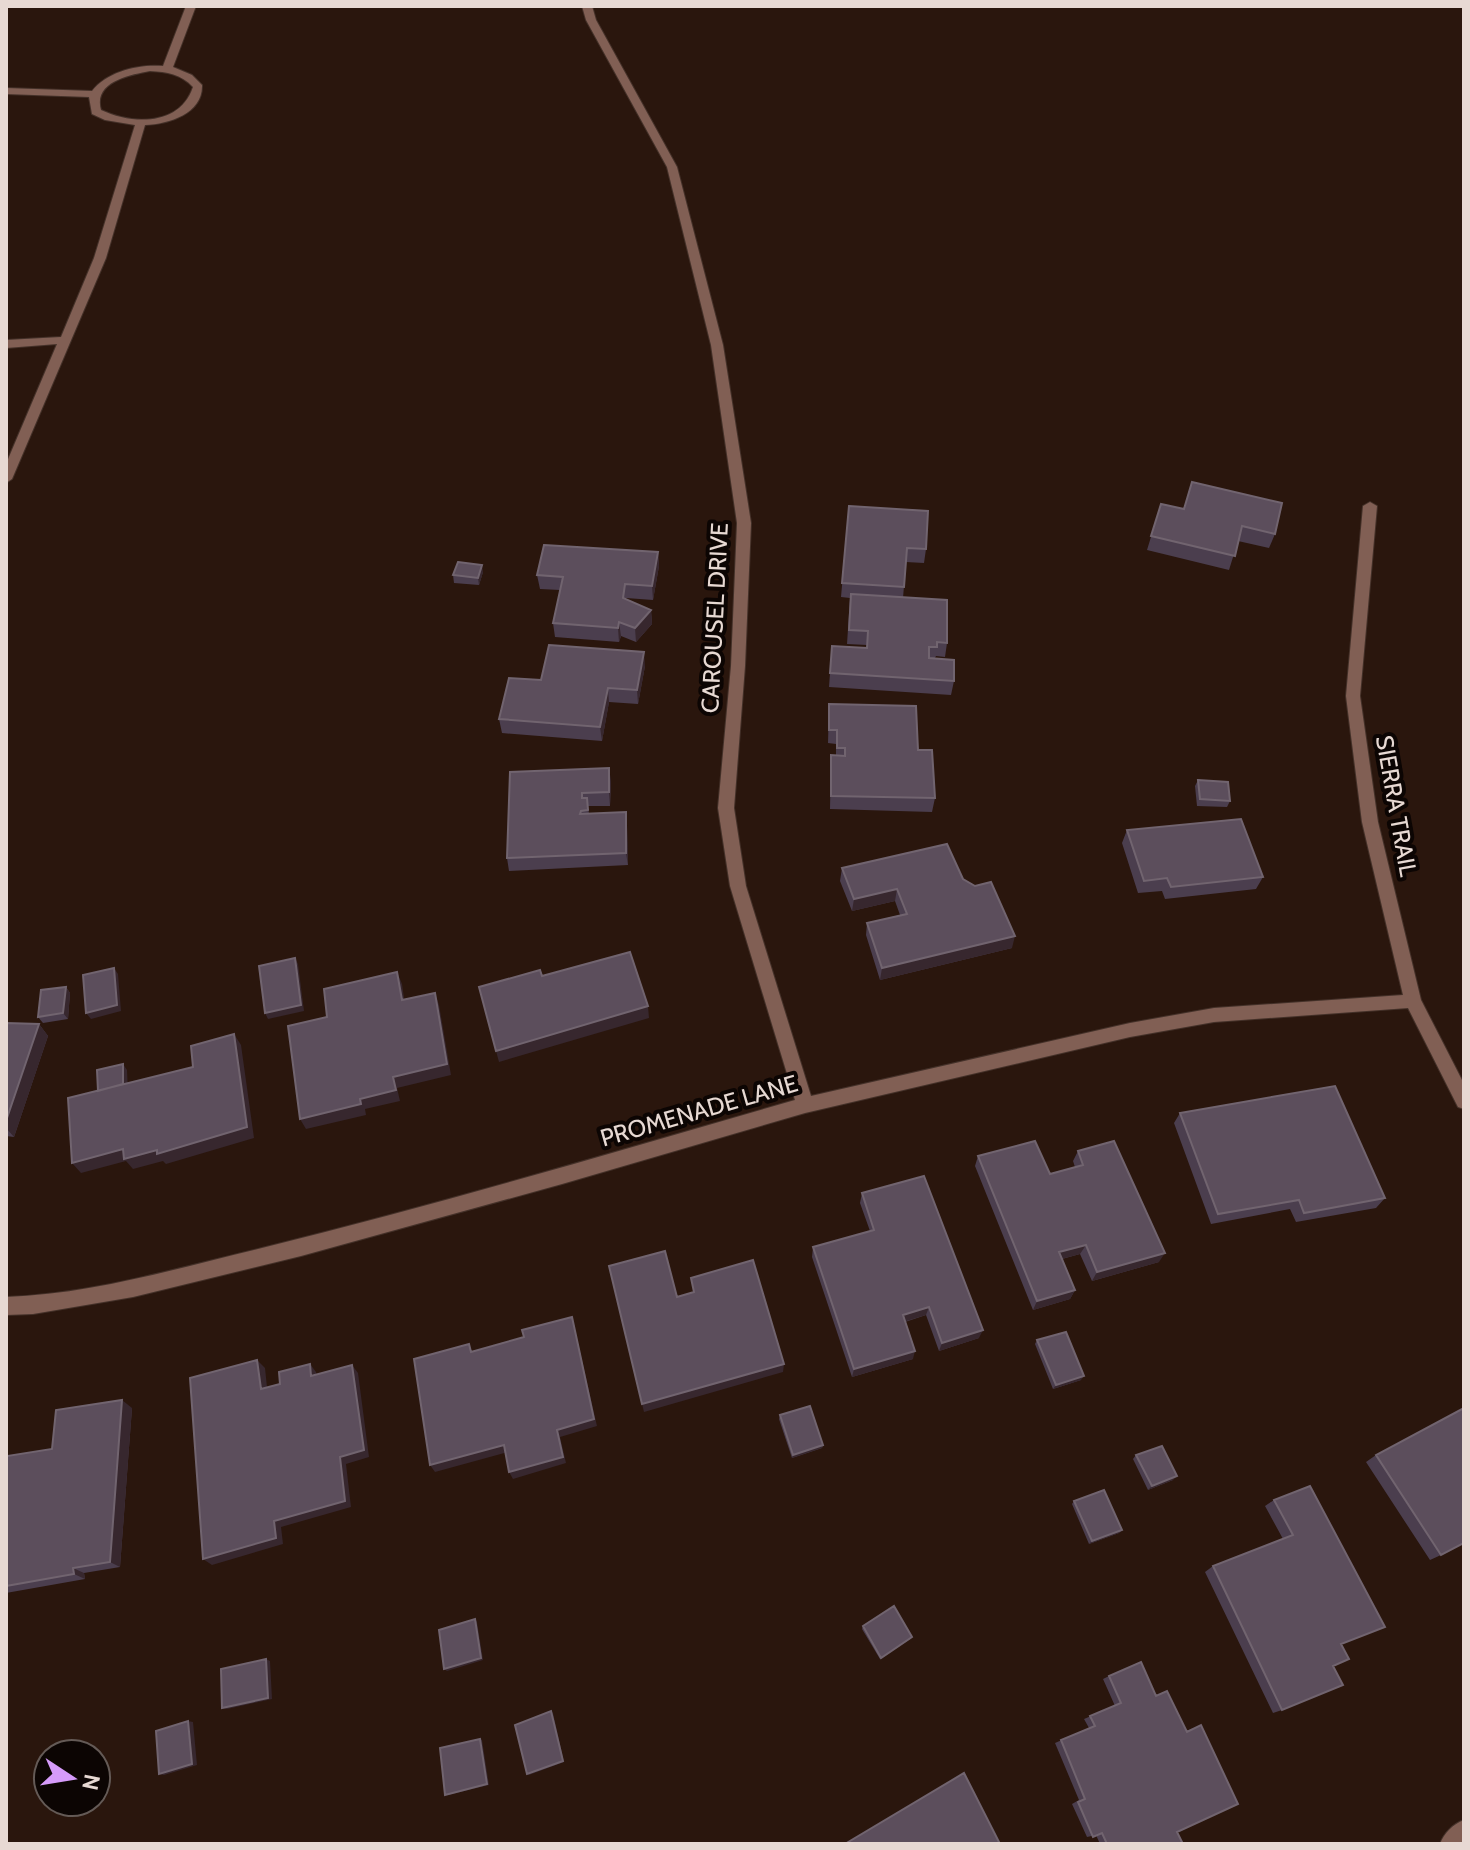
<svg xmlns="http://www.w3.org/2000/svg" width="1470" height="1850" font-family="Cabin,sans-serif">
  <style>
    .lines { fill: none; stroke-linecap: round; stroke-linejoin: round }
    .street-casing { stroke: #443129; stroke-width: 2 }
    .street { fill: #815f54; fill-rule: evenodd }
    .wall { fill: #4b3e4e }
    .shaded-wall { fill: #37272e }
    .building { fill: #5c4e5c; stroke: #71646f; stroke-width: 2 }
    .labels { text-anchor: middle; stroke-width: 8; stroke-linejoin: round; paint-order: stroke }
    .street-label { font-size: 24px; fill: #e7d9d3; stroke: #0c0503 }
  </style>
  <rect width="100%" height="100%" fill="#2a160d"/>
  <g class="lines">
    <defs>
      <path id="street" d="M 186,6 L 196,6 L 173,67 L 192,75 L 202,85 C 203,113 170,124 145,125 L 106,258 L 12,479 L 6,483 L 6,464 L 57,344 L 6,348 L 6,340 L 61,337 L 94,258 L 135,125 L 105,120 L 92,114 L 89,97 L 6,94 L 6,88 L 92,91 C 108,71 139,64 163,66 ZM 150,71 C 167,72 181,74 193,87 C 180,126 133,125 101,110 C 93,82 129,75 150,71 Z
        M 582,6 L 592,6 L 596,20 L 677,167 L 723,345 L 751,523 L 745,666 L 734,808 L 746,886 L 811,1096 L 1130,1023 L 1214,1008 L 1403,995 L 1362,822 L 1346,696 L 1363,506 L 1370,502 L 1377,506 L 1360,696 L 1378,822 L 1421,1000 L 1464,1084 L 1464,1109 L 1458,1107 L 1408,1008 L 1214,1022 L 1130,1037 L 805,1113 L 562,1184 L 301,1256 L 133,1297 L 33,1314 L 6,1315 L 6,1297 C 93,1294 178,1268 262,1248 C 441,1204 618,1151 795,1100 L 730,886 L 718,808 L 731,666 L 737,523 L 711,345 L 667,167 L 586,20 Z
        M 1464,1820 L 1464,1844 L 1440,1844 C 1444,1833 1453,1824 1464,1820 Z"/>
    </defs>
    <use href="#street" class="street-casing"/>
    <use href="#street" class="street"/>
  </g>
  <path class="wall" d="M 1192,482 L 1275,534 L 1269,548 L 1238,541 L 1229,570 L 1147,550 L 1161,504 L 1184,509 Z
    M 849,506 L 926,549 L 924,563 L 906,562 L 903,598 L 947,643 L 945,657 L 936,656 L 935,658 L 954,681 L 951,695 L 829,687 L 832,646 L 866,648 L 867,645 L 847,644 L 850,598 L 841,597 Z
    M 658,552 L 659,566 L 653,600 L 626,598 L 626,599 L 651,610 L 652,624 L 636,642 L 621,636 L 619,642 L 555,637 L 553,623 L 560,590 L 540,589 L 537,575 Z
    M 483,572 L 479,585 L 454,583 L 453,575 Z
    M 645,666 L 638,704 L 609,702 L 602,741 L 502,733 L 499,719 L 541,680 Z
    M 829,704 L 918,750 L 935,798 L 932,812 L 830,809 L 831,755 L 836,755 L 836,744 L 828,743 Z
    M 510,772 L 611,781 L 610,806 L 588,806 L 589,814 L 627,825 L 628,865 L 509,871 L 507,858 Z
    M 1198,780 L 1230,801 L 1227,807 L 1197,806 L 1195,786 Z
    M 1127,830 L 1263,877 L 1256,889 L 1165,899 L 1162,891 L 1138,893 L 1122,843 Z
    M 842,868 L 963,879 L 1012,948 L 880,980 L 866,935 L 867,923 L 900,915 L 895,901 L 852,911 L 840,881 Z
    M 66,987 L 70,993 L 68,1019 L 43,1023 L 38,1017 Z
    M 6,1023 L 39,1024 L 48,1036 L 14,1137 L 6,1136 Z
    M 1180,1113 L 1385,1198 L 1376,1208 L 1296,1222 L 1290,1209 L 1211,1224 L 1174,1123 Z
    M 1078,1151 L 1159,1262 L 1092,1281 L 1080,1254 L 1062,1259 L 1075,1290 L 1070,1299 L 1033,1310 L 975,1166 L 978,1156 L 1050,1174 L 1075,1167 L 1073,1161 Z
    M 862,1193 L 979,1338 L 939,1351 L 926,1315 L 905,1322 L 913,1359 L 852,1377 L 812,1257 L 813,1247 L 870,1231 L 860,1203 Z
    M 1037,1340 L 1081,1380 L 1053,1389 L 1035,1344 Z
    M 132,1408 L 120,1567 L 84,1573 L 85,1579 L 6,1593 L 6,1465 L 52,1449 Z
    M 780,1415 L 823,1445 L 822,1448 L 792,1458 L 779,1419 Z
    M 1136,1455 L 1173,1480 L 1148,1490 L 1133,1459 Z
    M 1376,1455 L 1441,1555 L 1430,1560 L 1366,1462 Z
    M 1310,1486 L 1341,1644 L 1333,1666 L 1282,1710 L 1273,1713 L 1205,1572 L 1213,1566 L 1283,1539 L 1265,1506 L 1274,1500 Z
    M 1074,1501 L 1122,1530 L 1119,1533 L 1089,1544 L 1072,1504 Z
    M 863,1626 L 910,1639 L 880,1659 L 862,1629 Z
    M 1109,1676 L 1156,1696 L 1186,1731 L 1201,1725 L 1177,1832 L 1183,1844 L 1100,1844 L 1096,1835 L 1087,1837 L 1072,1804 L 1079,1800 L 1055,1743 L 1089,1728 L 1084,1719 L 1115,1706 L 1103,1679 Z"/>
  <path class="shaded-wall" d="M 658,552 L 659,566 L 653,600 L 652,586 Z
    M 482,565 L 483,572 L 479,585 L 478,578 Z
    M 651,610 L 652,624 L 636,642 L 635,628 Z
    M 619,622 L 621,636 L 619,642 L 618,628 Z
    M 644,652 L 645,666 L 638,704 L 637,690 Z
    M 608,688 L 609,702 L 602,741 L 600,727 Z
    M 609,768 L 611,781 L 610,806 L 609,792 Z
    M 626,812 L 627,825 L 628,865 L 626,853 Z
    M 897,889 L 895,901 L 852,911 L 854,899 Z
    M 1015,936 L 1012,948 L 880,980 L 882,968 Z
    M 295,958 L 298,964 L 304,1011 L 268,1019 L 265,1013 Z
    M 114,968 L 118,974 L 121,1011 L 91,1019 L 86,1013 Z
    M 397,972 L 402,984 L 406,1012 L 402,1000 Z
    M 66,987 L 70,993 L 68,1019 L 63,1013 Z
    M 435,993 L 439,1005 L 451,1075 L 397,1088 L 400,1101 L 365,1109 L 366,1115 L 306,1129 L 300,1119 L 360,1099 L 393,1077 Z
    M 648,1006 L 649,1018 L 499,1062 L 496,1051 Z
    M 39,1024 L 48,1036 L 14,1137 L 6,1128 L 6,1121 Z
    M 234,1034 L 241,1045 L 254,1138 L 166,1164 L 163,1161 L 133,1169 L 126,1161 L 81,1173 L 72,1163 L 123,1149 Z
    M 123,1064 L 127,1070 L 128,1092 L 98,1092 Z
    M 1086,1245 L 1080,1254 L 1054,1261 L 1059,1252 Z
    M 1165,1253 L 1159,1262 L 1092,1281 L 1097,1272 Z
    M 1075,1290 L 1070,1299 L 1033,1310 L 1037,1301 Z
    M 929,1307 L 926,1315 L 900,1323 L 903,1315 Z
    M 574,1325 L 597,1426 L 560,1437 L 566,1463 L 513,1479 L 509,1472 L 557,1430 Z
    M 983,1330 L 979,1338 L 939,1351 L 942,1343 Z
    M 915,1351 L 913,1359 L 852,1377 L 854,1369 Z
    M 257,1360 L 265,1368 L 268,1397 L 261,1389 Z
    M 310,1364 L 316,1372 L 318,1384 L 311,1376 Z
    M 784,1364 L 783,1372 L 644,1412 L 642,1404 Z
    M 352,1365 L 358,1373 L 369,1457 L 346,1464 L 351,1507 L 281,1527 L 283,1544 L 212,1565 L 203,1559 L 274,1521 L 340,1457 Z
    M 1084,1376 L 1081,1380 L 1053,1389 L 1056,1385 Z
    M 122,1400 L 132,1408 L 120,1567 L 110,1562 Z
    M 504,1445 L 508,1452 L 435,1472 L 430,1465 Z
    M 823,1445 L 822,1448 L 792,1458 L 793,1455 Z
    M 1177,1476 L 1173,1480 L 1148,1490 L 1152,1486 Z
    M 1122,1530 L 1119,1533 L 1089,1544 L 1092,1541 Z
    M 73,1568 L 84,1573 L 85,1579 L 74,1574 Z
    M 475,1619 L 477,1622 L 483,1660 L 447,1671 L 444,1669 Z
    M 266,1659 L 270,1661 L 272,1699 L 227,1709 L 222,1708 Z
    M 551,1711 L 553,1713 L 564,1762 L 529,1775 L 527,1774 Z
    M 188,1721 L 193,1722 L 197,1765 L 164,1775 L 159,1774 Z
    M 480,1739 L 482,1740 L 489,1785 L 448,1795 L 445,1795 Z"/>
  <path class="building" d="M 1192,482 L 1282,503 L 1275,534 L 1242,526 L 1235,556 L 1151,536 L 1161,504 L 1184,509 Z
    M 849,506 L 928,511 L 926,549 L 907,548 L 904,587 L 842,583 Z
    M 544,545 L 658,552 L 652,586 L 625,584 L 623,598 L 651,610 L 635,628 L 619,622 L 618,628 L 553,623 L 563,577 L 537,575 Z
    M 458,562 L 482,565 L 478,578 L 453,575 Z
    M 851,594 L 947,600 L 947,643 L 937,642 L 937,647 L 929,647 L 929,658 L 954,660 L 954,681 L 830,673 L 832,646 L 867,648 L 868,631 L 849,630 Z
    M 549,645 L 644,652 L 637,690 L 608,688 L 600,727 L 499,719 L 509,678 L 541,680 Z
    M 829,704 L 916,706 L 918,750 L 932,750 L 935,798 L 831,796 L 831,755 L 845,756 L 845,748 L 837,748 L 837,730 L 829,730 Z
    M 609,768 L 609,792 L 582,793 L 582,798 L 587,798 L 588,810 L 581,811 L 580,814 L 626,812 L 626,853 L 507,858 L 510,772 Z
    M 1198,780 L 1228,782 L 1230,801 L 1200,799 Z
    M 1241,819 L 1263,877 L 1171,887 L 1167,878 L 1144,881 L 1127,830 Z
    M 947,844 L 963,879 L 975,886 L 991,882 L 1015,936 L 882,968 L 867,923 L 907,914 L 897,889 L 854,899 L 842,868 Z
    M 630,952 L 648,1006 L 496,1051 L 479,987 L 540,970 L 542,976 Z
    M 295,958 L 301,1005 L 265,1013 L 259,966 Z
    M 114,968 L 117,1005 L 86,1013 L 83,975 Z
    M 397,972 L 402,1000 L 435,993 L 447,1064 L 393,1077 L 396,1090 L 360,1099 L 361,1104 L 300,1119 L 288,1026 L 327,1017 L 324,989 Z
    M 66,987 L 63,1013 L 38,1017 L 41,990 Z
    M 6,1023 L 39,1024 L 6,1121 Z
    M 234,1034 L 247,1127 L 157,1154 L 157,1150 L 124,1159 L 123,1149 L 72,1163 L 68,1098 L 193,1067 L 191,1046 Z
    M 123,1064 L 123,1084 L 98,1091 L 97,1070 Z
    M 1335,1086 L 1385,1198 L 1304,1213 L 1299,1200 L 1218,1214 L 1180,1113 Z
    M 1035,1141 L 1050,1174 L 1083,1165 L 1078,1151 L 1114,1141 L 1165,1253 L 1097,1272 L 1086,1245 L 1059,1252 L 1075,1290 L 1037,1301 L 978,1156 Z
    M 924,1176 L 983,1330 L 942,1343 L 929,1307 L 903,1315 L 915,1351 L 854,1369 L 813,1247 L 874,1230 L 862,1193 Z
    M 665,1251 L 677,1297 L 694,1292 L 691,1278 L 753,1260 L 784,1364 L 642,1404 L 609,1266 Z
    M 572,1317 L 594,1419 L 557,1430 L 563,1457 L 509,1472 L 504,1445 L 430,1465 L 414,1359 L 469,1344 L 471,1352 L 524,1337 L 522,1330 Z
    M 1066,1332 L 1084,1376 L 1056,1385 L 1037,1340 Z
    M 257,1360 L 261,1389 L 280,1384 L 279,1372 L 310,1364 L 311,1376 L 352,1365 L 364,1450 L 340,1457 L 345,1501 L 274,1521 L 276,1538 L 203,1559 L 190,1378 Z
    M 122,1400 L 110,1562 L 73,1568 L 74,1574 L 6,1586 L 6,1465 L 7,1456 L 52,1449 L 56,1410 Z
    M 810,1406 L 823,1445 L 793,1455 L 780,1415 Z
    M 1464,1408 L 1464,1543 L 1441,1555 L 1376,1455 Z
    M 1162,1446 L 1177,1476 L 1152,1486 L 1136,1455 Z
    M 1310,1486 L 1385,1627 L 1341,1644 L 1349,1659 L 1333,1666 L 1343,1685 L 1282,1710 L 1213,1566 L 1293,1535 L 1274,1500 Z
    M 1104,1490 L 1122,1530 L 1092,1541 L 1074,1501 Z
    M 894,1606 L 912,1637 L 881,1658 L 863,1626 Z
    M 475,1619 L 481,1658 L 444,1669 L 439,1630 Z
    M 266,1659 L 268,1698 L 222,1708 L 221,1669 Z
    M 1141,1662 L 1156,1696 L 1167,1691 L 1187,1732 L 1201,1725 L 1238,1804 L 1177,1832 L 1183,1844 L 1107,1844 L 1102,1833 L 1093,1837 L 1078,1802 L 1085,1799 L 1061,1740 L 1095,1726 L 1090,1716 L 1121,1703 L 1109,1676 Z
    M 551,1711 L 563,1761 L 527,1774 L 515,1725 Z
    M 188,1721 L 192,1764 L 159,1774 L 156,1731 Z
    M 480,1739 L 487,1784 L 445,1795 L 440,1748 Z
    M 964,1773 L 1000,1844 L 845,1844 Z"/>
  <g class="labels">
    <g class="street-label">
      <text transform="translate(715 618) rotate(-87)" y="8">CAROUSEL DRIVE</text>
      <text transform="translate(1396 806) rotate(80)" y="8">SIERRA TRAIL</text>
      <text transform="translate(699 1111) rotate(-16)" y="8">PROMENADE LANE</text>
    </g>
  </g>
  <rect width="1470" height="1850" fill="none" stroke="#e7d9d3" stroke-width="16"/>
  <g transform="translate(72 1778) rotate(102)"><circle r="38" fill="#0c0503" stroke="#645a56" stroke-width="2"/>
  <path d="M0-6L14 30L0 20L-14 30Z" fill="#d69bfa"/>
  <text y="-12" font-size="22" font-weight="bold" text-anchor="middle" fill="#e7d9d3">N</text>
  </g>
</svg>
